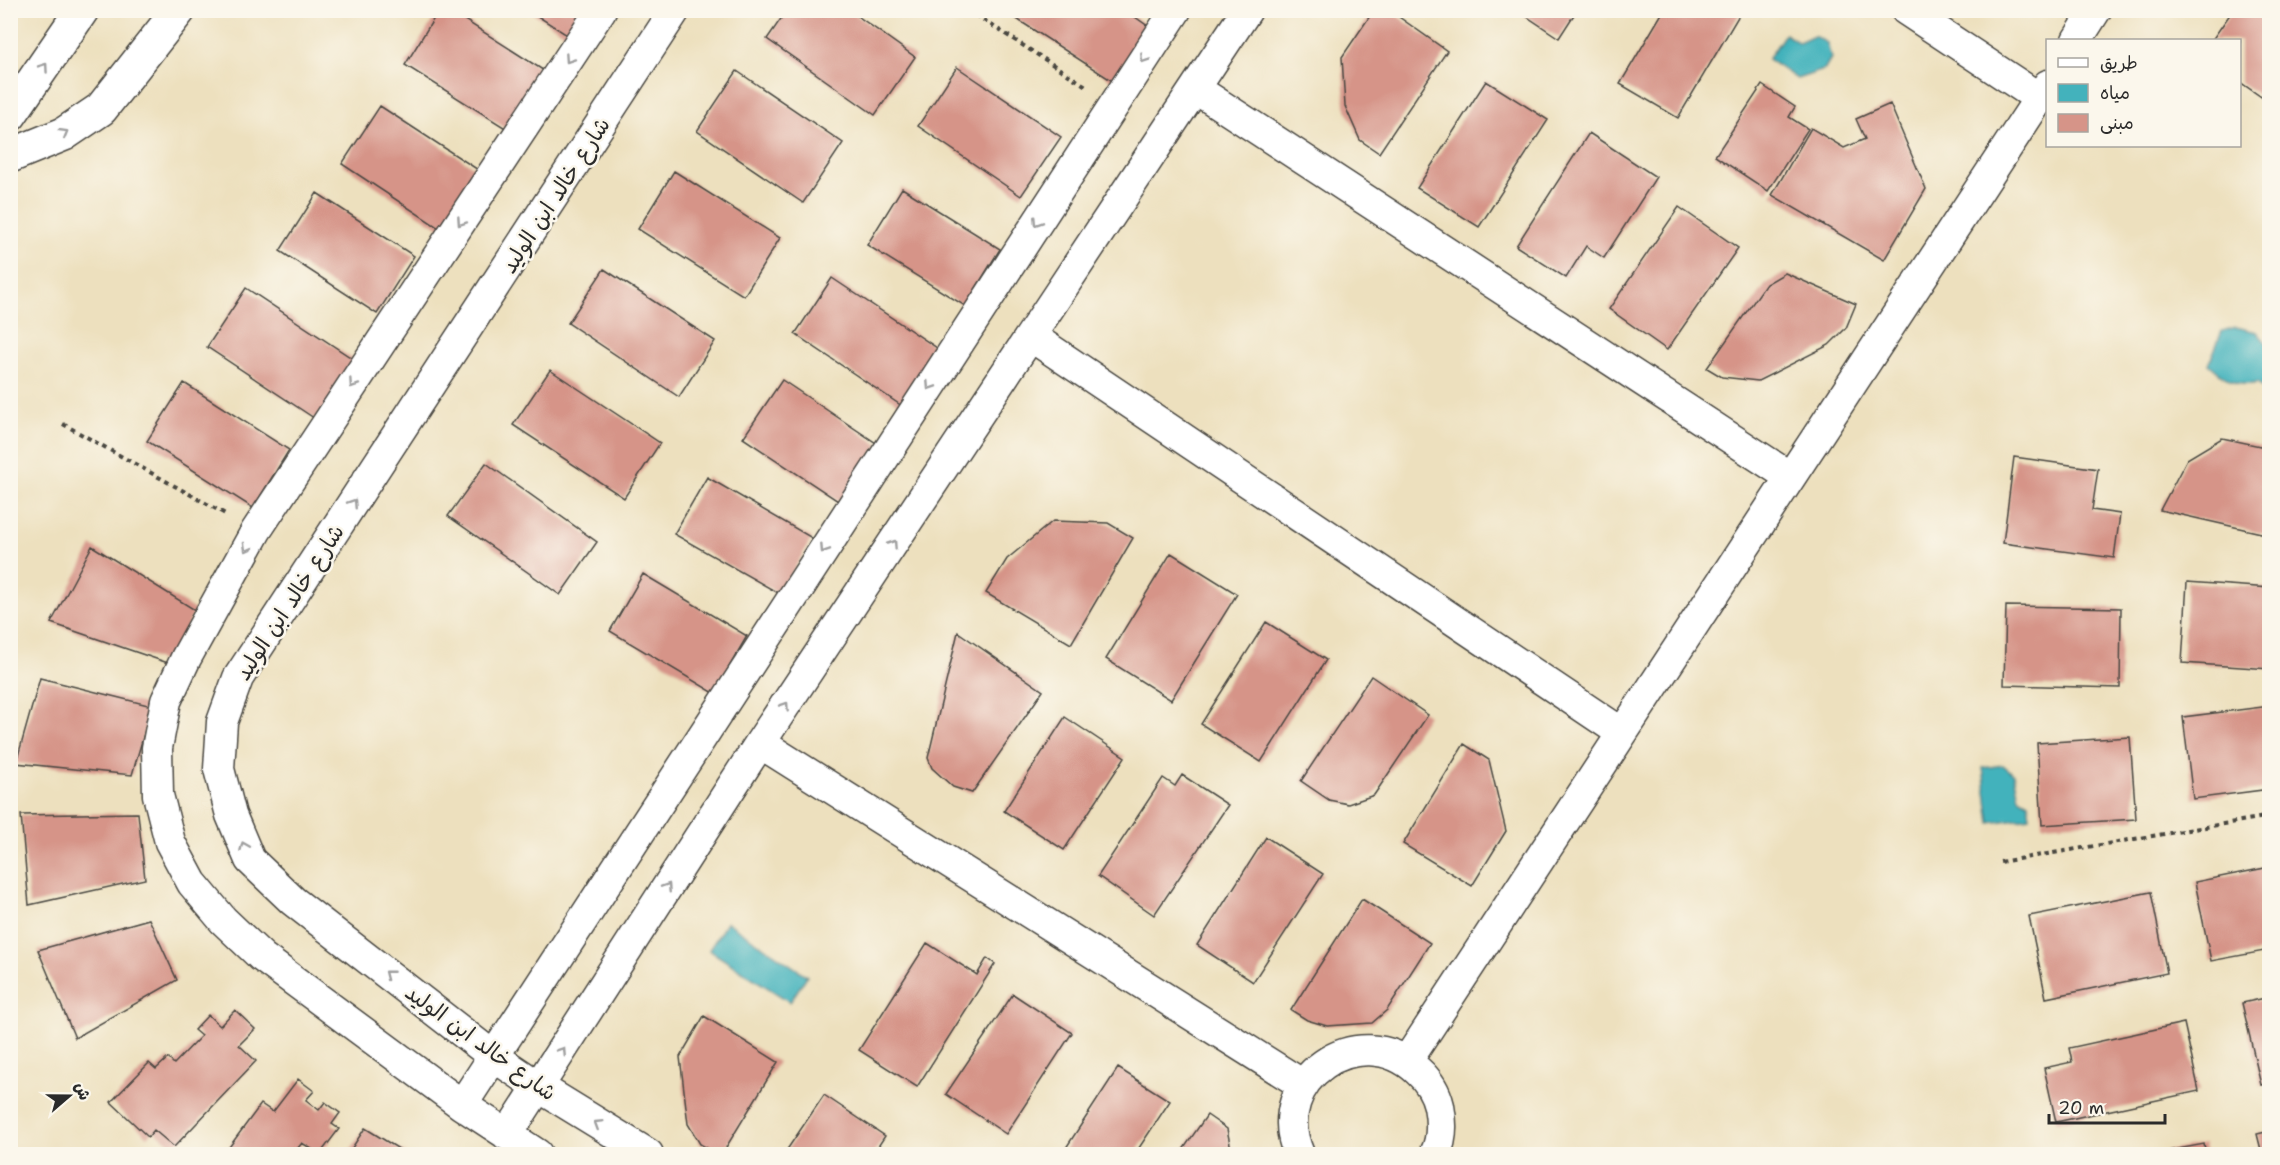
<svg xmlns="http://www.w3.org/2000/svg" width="2280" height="1165" font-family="'Shantell Sans','Playpen Sans Arabic',sans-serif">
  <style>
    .water { fill: #43b2bc; stroke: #376e74; stroke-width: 1.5 }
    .building { fill: #d69488 }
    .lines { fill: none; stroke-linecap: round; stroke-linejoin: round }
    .minor-casing { stroke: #484641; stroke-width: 33 }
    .tertiary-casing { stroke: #484641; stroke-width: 36 }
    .trunk-casing { stroke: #484641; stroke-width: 36 }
    .path { stroke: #484641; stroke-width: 4; stroke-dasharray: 4.5 4.5; stroke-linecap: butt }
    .minor { stroke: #fff; stroke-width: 30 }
    .tertiary { stroke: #fff; stroke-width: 33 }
    .trunk { stroke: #fff; stroke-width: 33 }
    .oneway { stroke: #a0a0a0 }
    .labels { text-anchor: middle; stroke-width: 5; stroke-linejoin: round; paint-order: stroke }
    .street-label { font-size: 22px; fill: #2b2b2b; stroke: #fbf7ec }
  </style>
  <rect width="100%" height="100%" fill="#fbf7ec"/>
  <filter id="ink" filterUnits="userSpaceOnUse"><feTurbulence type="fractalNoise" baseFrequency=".0167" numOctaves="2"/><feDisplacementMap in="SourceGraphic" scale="12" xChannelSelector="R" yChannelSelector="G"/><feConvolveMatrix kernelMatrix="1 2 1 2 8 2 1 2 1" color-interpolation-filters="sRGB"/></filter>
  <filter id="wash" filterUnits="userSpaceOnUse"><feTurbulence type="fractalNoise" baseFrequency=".008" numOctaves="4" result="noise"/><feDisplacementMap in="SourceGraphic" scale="24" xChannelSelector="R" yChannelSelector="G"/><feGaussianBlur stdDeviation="1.35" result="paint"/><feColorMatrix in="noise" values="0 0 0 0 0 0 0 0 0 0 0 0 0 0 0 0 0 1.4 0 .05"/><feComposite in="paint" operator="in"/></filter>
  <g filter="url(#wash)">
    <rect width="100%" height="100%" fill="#ede0be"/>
    <path class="water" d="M 1785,34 L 1799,43 L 1814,36 L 1827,43 L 1831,58 L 1824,70 L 1797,79 L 1768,59 Z
      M 2236,327 L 2257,332 L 2269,346 L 2269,393 L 2267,393 L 2258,383 C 2235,388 2226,379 2209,364 L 2222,331 Z
      M 2003,765 L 2014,774 L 2019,797 L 2028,802 L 2030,817 L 1990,823 L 1983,768 Z
      M 727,922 L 807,976 L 790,1002 L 709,950 Z"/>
    <g id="blocks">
      <path class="building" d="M 439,10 L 449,10 L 546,72 L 510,131 L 405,65 Z
        M 528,10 L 597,10 L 586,29 L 575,22 L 567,35 Z
        M 787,10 L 849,10 L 915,57 L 875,115 L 767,39 Z
        M 1012,10 L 1125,10 L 1152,29 L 1117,84 L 1009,14 Z
        M 1374,10 L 1389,10 L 1447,51 L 1379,153 L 1360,140 L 1345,106 L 1342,57 Z
        M 1517,10 L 1577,10 L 1559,38 Z
        M 1664,10 L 1742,10 L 1678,118 L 1620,84 Z
        M 2233,10 L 2270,10 L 2270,103 L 2240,82 L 2240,40 L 2212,40 Z
        M 957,67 L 1061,137 L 1021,196 L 918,126 Z
        M 737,71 L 843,143 L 803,203 L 697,131 Z
        M 1486,81 L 1548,120 L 1479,227 L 1417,188 Z
        M 1762,85 L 1795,107 L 1789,117 L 1808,129 L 1768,191 L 1715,156 Z
        M 1890,104 L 1926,189 L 1884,260 L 1772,195 L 1811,128 L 1844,148 L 1865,139 L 1856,119 Z
        M 380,106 L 486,175 L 445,232 L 342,164 Z
        M 1589,133 L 1656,177 L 1604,258 L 1586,246 L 1566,278 L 1516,246 Z
        M 674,171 L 780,238 L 744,296 L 638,229 Z
        M 902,188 L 1000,249 L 965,306 L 867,245 Z
        M 317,193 L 414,256 L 377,314 L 280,251 Z
        M 1679,207 L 1738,248 L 1667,350 L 1609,309 Z
        M 604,269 L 715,341 L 679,397 L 568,323 Z
        M 1785,273 L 1856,304 L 1846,328 L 1829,345 L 1758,381 L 1722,377 L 1707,368 L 1766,284 Z
        M 832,278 L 940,350 L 902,406 L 795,334 Z
        M 246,288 L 356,361 L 317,420 L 207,347 Z
        M 550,370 L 660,443 L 624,498 L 513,425 Z
        M 782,380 L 879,445 L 841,503 L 743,438 Z
        M 184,383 L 289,450 L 253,508 L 147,441 Z
        M 2222,438 L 2270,448 L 2270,535 L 2160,510 L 2187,459 Z
        M 2014,457 L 2098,469 L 2092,510 L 2120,514 L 2114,558 L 2003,543 Z
        M 486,463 L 597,542 L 560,595 L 448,516 Z
        M 707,477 L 812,538 L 780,594 L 674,534 Z
        M 1053,521 L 1108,523 L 1133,538 L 1071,644 L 986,593 L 1007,559 Z
        M 92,546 L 195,610 L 171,664 L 51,623 Z
        M 1171,553 L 1237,594 L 1171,700 L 1106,659 Z
        M 643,574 L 747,636 L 714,693 L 610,631 Z
        M 2187,582 L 2270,588 L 2270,669 L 2182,663 Z
        M 2006,606 L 2121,608 L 2120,688 L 2004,685 Z
        M 1266,622 L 1326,660 L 1261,762 L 1201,724 Z
        M 958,632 L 1043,691 L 972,793 L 953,787 L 932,768 L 928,758 Z
        M 1371,676 L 1428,715 L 1374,795 L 1348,804 L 1329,800 L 1301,781 Z
        M 40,678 L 152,706 L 132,775 L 16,763 Z
        M 2270,706 L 2270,789 L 2193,799 L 2183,717 Z
        M 1065,717 L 1125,757 L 1064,850 L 1004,811 Z
        M 2130,737 L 2136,819 L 2042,825 L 2037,743 Z
        M 1464,744 L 1489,760 L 1506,831 L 1472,886 L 1403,844 Z
        M 1182,775 L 1228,805 L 1154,915 L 1098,876 L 1163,778 L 1175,786 Z
        M 138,813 L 145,879 L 29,905 L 21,815 Z
        M 1266,837 L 1323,874 L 1253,982 L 1197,945 Z
        M 2270,867 L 2270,950 L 2211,961 L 2195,882 Z
        M 2151,892 L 2167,973 L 2046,998 L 2029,916 Z
        M 1362,899 L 1430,943 L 1387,1010 L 1372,1023 L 1327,1026 L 1307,1020 L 1291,1010 Z
        M 149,919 L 177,980 L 75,1038 L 38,950 Z
        M 927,943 L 977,975 L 987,958 L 995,964 L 917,1087 L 859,1050 Z
        M 1013,994 L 1072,1033 L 1006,1134 L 946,1094 Z
        M 2270,997 L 2270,1083 L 2261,1085 L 2242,1003 Z
        M 235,1010 L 255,1029 L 239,1045 L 256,1061 L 174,1147 L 154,1130 L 148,1137 L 111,1102 L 149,1063 L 156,1069 L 168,1058 L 174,1064 L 201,1036 L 194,1030 L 208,1015 L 220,1026 Z
        M 704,1016 L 778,1062 L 722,1154 L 717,1154 L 700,1144 L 688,1124 L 680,1057 Z
        M 2184,1023 L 2199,1091 L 2056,1122 L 2044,1068 L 2072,1062 L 2069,1048 Z
        M 1118,1068 L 1170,1101 L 1135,1154 L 1062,1154 Z
        M 298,1079 L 314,1091 L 306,1100 L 319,1110 L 325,1102 L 340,1113 L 332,1124 L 339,1129 L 320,1154 L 302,1143 L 293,1154 L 224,1154 L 261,1104 L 273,1112 Z
        M 824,1095 L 885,1136 L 873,1154 L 784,1154 Z
        M 1207,1115 L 1227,1129 L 1232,1154 L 1180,1154 Z
        M 365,1128 L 407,1154 L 348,1154 Z
        M 2270,1131 L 2270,1154 L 2262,1154 L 2257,1134 Z
        M 2204,1144 L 2206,1154 L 2156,1154 L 2156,1153 Z"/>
    </g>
  </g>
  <g filter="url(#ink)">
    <use href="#blocks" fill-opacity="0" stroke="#484641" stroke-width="1.5"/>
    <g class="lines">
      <defs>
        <path id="minor" d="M 1906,10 L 2039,98
          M 2077,40 L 2096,10
          M 1196,89 L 1790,477
          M 1032,337 L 1622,733
          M 760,743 L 1303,1085
          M 1407,1061 L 2048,85
          M 462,1105 L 1176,10
          M 507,1135 L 760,743 L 1247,10
          M 537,1154 L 462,1105 L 262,957 L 223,920 L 192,883 L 170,842 L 158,795 L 157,748 L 166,701 L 186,658 L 256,531 L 601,10
          M 648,1154 L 539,1087 L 493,1056 L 293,901 L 250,860 L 231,815 L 219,769 L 222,722 L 238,678 L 675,10
          M 1299,1154 C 1266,1080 1359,1016 1418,1071 C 1428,1080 1436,1093 1439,1106 C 1442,1122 1443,1139 1435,1154"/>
        <path id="tertiary" d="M 10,156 L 64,134 L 101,109 L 179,10"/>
        <path id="trunk" d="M 10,115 L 82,10"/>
      </defs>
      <use href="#minor" class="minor-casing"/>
      <use href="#tertiary" class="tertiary-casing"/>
      <use href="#trunk" class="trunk-casing"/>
      <path class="path" d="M 968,10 L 1086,86
        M 63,424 L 227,515
        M 2000,862 L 2270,816"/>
      <use href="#minor" class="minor"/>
      <use href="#tertiary" class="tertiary"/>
      <use href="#trunk" class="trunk"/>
    </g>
    <defs><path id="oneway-chevron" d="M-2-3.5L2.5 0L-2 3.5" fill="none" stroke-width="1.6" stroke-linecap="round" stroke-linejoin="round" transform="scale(1.5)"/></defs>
    <g class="oneway">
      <use href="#oneway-chevron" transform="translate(569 59) rotate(124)"/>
      <use href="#oneway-chevron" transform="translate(1144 59) rotate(124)"/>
      <use href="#oneway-chevron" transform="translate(44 67) rotate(-55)"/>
      <use href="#oneway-chevron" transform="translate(64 133) rotate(-30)"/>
      <use href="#oneway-chevron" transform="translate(461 222) rotate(124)"/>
      <use href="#oneway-chevron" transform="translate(1037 222) rotate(123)"/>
      <use href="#oneway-chevron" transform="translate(353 384) rotate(124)"/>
      <use href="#oneway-chevron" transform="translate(930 386) rotate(123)"/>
      <use href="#oneway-chevron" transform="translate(353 503) rotate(-57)"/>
      <use href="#oneway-chevron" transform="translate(893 544) rotate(-56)"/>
      <use href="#oneway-chevron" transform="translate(247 548) rotate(119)"/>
      <use href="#oneway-chevron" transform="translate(824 549) rotate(123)"/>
      <use href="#oneway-chevron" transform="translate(785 706) rotate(-56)"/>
      <use href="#oneway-chevron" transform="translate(244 846) rotate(-113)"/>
      <use href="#oneway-chevron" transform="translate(667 887) rotate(-57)"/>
      <use href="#oneway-chevron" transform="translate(388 974) rotate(-142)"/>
      <use href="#oneway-chevron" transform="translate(562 1051) rotate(-57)"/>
      <use href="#oneway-chevron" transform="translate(598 1124) rotate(-148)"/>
    </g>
  </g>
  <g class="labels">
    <g class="street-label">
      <text transform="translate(555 195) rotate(-57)" y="8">شارع خالد ابن الوليد</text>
      <text transform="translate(289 602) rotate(-57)" y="8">شارع خالد ابن الوليد</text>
      <text transform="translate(481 1042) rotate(36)" y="8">شارع خالد ابن الوليد</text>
    </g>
  </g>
  <rect width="2280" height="1165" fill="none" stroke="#fbf7ec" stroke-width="36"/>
  <rect x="2046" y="39" width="195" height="108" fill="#fbf7ec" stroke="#a8a59f" stroke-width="1.5"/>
  <rect x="2058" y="58" width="30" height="9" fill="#ffffff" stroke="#a8a59f" stroke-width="1.5"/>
  <text x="2100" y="69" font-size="18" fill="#2b2b2b">طريق</text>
  <rect x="2058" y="84" width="30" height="18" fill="#43b2bc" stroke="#a8a59f" stroke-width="1.5"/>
  <text x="2100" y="99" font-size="18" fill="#2b2b2b">مياه</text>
  <rect x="2058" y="114" width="30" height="18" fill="#d69488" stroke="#a8a59f" stroke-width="1.5"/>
  <text x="2100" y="129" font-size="18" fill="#2b2b2b">مبنى</text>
  <g transform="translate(69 1096) rotate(70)" stroke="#fbf7ec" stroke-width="4.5" paint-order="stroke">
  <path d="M0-4.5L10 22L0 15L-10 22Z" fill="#2b2b2b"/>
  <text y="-9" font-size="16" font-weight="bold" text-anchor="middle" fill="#2b2b2b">ش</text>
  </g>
  <path d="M2049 1114v9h116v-9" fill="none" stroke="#2b2b2b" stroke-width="3"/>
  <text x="2058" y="1114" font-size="18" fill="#2b2b2b" stroke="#fbf7ec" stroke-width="4.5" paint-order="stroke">20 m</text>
</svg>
